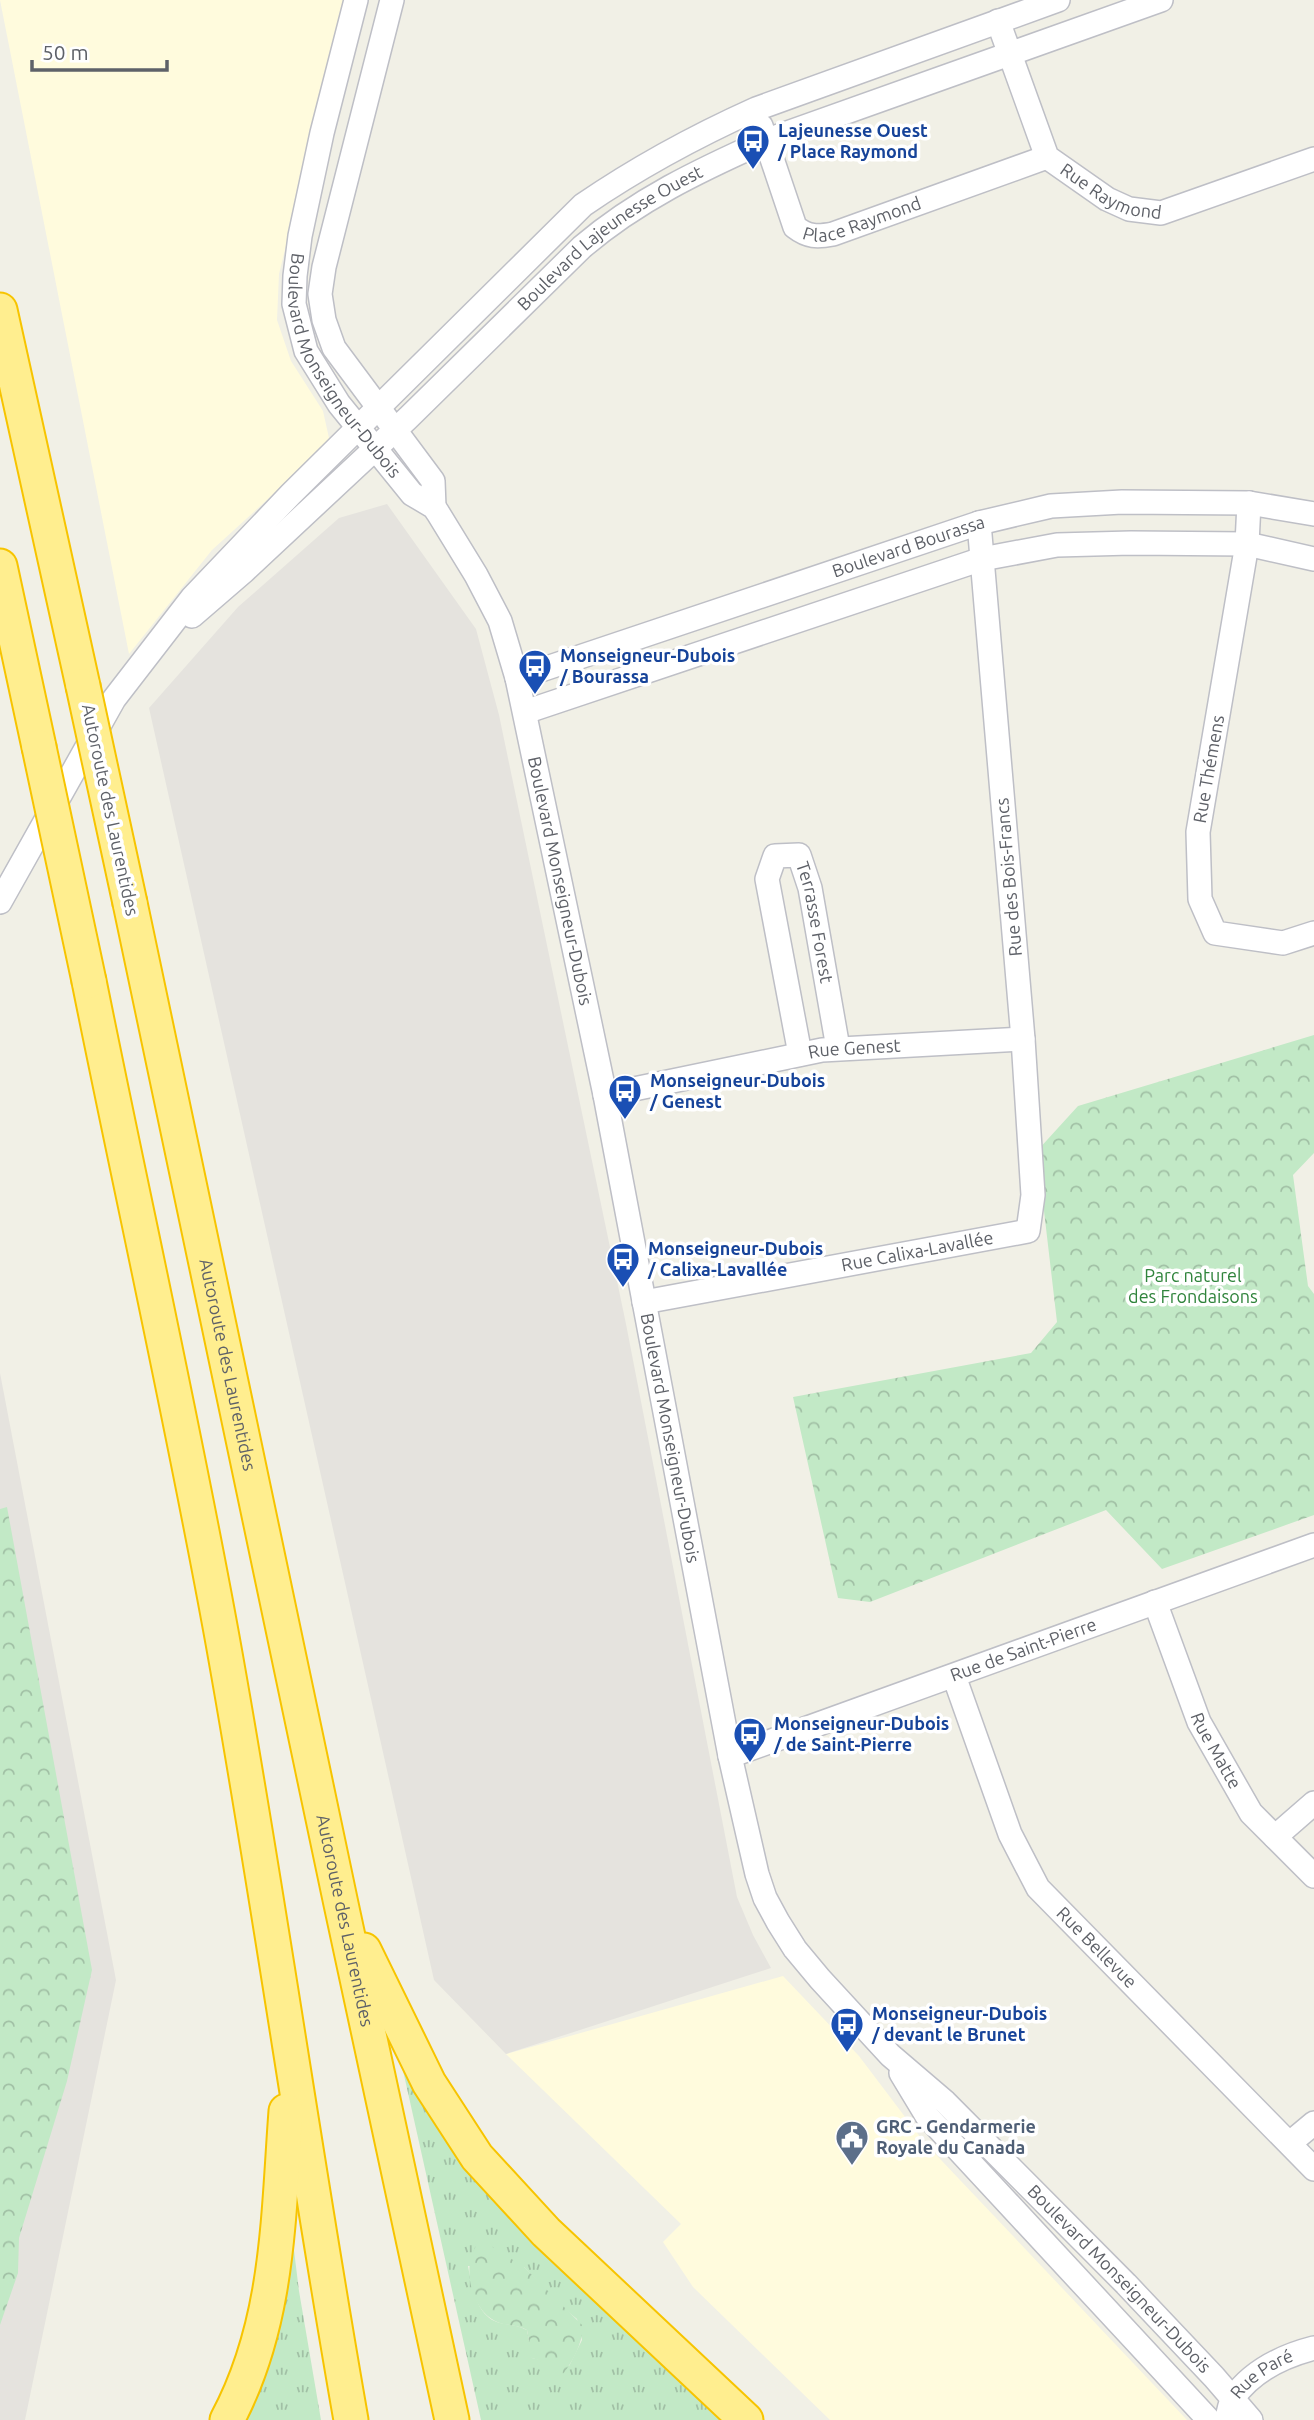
<svg xmlns="http://www.w3.org/2000/svg" width="1314" height="2420" font-family="Ubuntu,sans-serif">
  <style>
    .commercial { fill: #fffbdd }
    .industrial { fill: #e5e3de }
    .grass { fill: url(#grass-tufts); fill-rule: evenodd }
    .forest { fill: url(#forest-crowns) }
    .lines { fill: none; stroke-linecap: round; stroke-linejoin: round }
    .minor-casing { stroke: #bebfc6; stroke-width: 26 }
    .highway-casing { stroke: #f7c400; stroke-width: 37 }
    .minor { stroke: #fff; stroke-width: 23 }
    .highway { stroke: #ffee8f; stroke-width: 33 }
    .highway-bridge-casing { stroke: #f7c400; stroke-width: 37; stroke-linecap: butt }
    .highway-bridge { stroke: #ffee8f; stroke-width: 33 }
    .labels { text-anchor: middle; stroke-width: 7; stroke-linejoin: round; paint-order: stroke }
    .transit-label { font-size: 18px; font-weight: bold; fill: #164399; stroke: #fff; text-anchor: start }
    .street-label { font-size: 18px; fill: #5e6168; stroke: #fff }
    .park-label { font-size: 18px; fill: #30843c; stroke: #fff }
    .service-label { font-size: 18px; font-weight: bold; fill: #4e5e75; stroke: #fff; text-anchor: start }
  </style>
  <defs>
    <pattern id="grass-tufts" width="24" height="20" patternUnits="userSpaceOnUse" patternTransform="scale(1.75)"><rect width="24" height="20" fill="#c2e9c6"/><path d="M3 7l-1-3M5 7V3M7 7l1-3M15 17l-1-3M17 17v-4M19 17l1-3" fill="none" stroke="#a1c0a5"/></pattern>
    <pattern id="forest-crowns" width="20" height="18" patternUnits="userSpaceOnUse" patternTransform="scale(1.75)"><rect width="20" height="18" fill="#c2e9c6"/><path d="M2 6a3 3 0 1 1 6 0M12 15a3 3 0 1 1 6 0" fill="none" stroke="#a1c0a5"/></pattern>
  </defs>
  <rect width="100%" height="100%" fill="#f1f0e6"/>
  <path class="commercial" d="M 0,0 L 346,0 L 279,274 L 277,320 L 291,361 L 323,411 L 329,438 L 325,447 L 212,550 L 129,654 Z
    M 783,1976 L 859,2056 L 924,2142 L 1187,2420 L 830,2420 L 693,2287 L 663,2242 L 681,2224 L 506,2054 Z"/>
  <path class="industrial" d="M 387,504 L 476,629 L 499,715 L 626,1324 L 737,1897 L 753,1935 L 771,1968 L 506,2054 L 434,1980 L 149,708 L 238,607 L 339,518 Z
    M 0,1373 L 116,1980 L 25,2420 L 0,2420 Z"/>
  <path class="grass" d="M 398,2048 L 730,2420 L 481,2420 ZM 468,2266 L 524,2267 L 561,2306 L 577,2319 L 582,2340 L 569,2366 L 532,2358 L 527,2330 C 517,2325 510,2325 500,2323 C 476,2317 472,2286 468,2266 Z
    M 292,2234 L 299,2291 L 321,2420 L 241,2420 Z"/>
  <path class="forest" d="M 1314,1035 L 1314,1153 L 1293,1175 L 1308,1286 L 1314,1294 L 1314,1515 L 1162,1569 L 1106,1510 L 870,1602 L 838,1598 L 793,1397 L 1031,1353 L 1057,1322 L 1037,1151 L 1078,1106 Z
    M 7,1507 L 92,1970 L 67,2081 L 19,2238 L 18,2273 L 0,2325 L 0,1509 Z
    M 490,2245 L 524,2267 L 583,2326 C 582,2345 573,2361 561,2377 L 551,2374 L 545,2362 L 532,2358 L 527,2353 L 529,2341 L 527,2330 C 516,2324 504,2326 495,2321 C 471,2309 462,2267 476,2246 Z"/>
  <g class="lines">
    <defs>
      <g id="minor">
        <path id="s1" d="M 356,0 L 322,133 L 300,236 L 295,276 L 294,304 L 306,351 L 339,404 L 412,494 L 434,507 L 438,513 L 476,575 L 500,621 L 517,678 L 605,1095 L 730,1756 L 757,1874 L 765,1898 L 778,1922 L 795,1949 L 820,1979 L 890,2055 L 945,2102 L 1126,2284 L 1214,2377 L 1251,2420"/>
        <path d="M 392,0 L 324,267 L 320,294 L 324,320 L 334,348 L 433,481 L 434,507"/>
        <path id="s2" d="M 998,21 L 1047,157 L 1107,199 L 1129,209 L 1161,213 L 1314,159"/>
        <path id="s3" d="M 761,126 L 795,227 C 808,237 817,237 833,234 L 1047,157"/>
        <path d="M 1249,503 L 1247,544 L 1198,832 L 1200,899 L 1215,933 L 1283,943 L 1314,933"/>
        <path id="s4" d="M 192,616 L 243,572 L 408,418 L 582,247 C 637,200 700,170 765,141 L 1161,0"/>
        <path id="s5" d="M 517,678 L 979,523 L 1051,506 L 1122,502 L 1249,503 L 1314,514"/>
        <path d="M 525,712 L 982,559 L 1057,545 L 1131,543 L 1247,544 L 1314,559"/>
        <path d="M 0,902 L 114,699 L 192,598 L 291,494 L 583,205 C 637,168 696,136 756,109 L 1058,0"/>
        <path id="s6" d="M 800,1054 L 767,879 L 775,856 L 799,855 L 810,888 L 838,1048"/>
        <path id="s7" d="M 605,1095 L 822,1050 L 1023,1039"/>
        <path id="s8" d="M 644,1302 L 1028,1231 L 1033,1195 L 1023,1039 L 979,523"/>
        <path id="s9" d="M 1155,1602 L 1199,1722 L 1251,1813 L 1314,1876"/>
        <path id="s10" d="M 954,1676 L 1010,1834 L 1038,1888 L 1314,2169"/>
        <path id="s11" d="M 730,1756 L 1314,1545"/>
        <path d="M 1275,1837 L 1314,1803"/>
        <path d="M 901,2073 L 927,2116 L 1209,2420"/>
        <path d="M 1290,2143 L 1314,2123"/>
        <path id="s12" d="M 1227,2420 C 1228,2413 1230,2404 1233,2398 C 1252,2371 1283,2356 1314,2348"/>
      </g>
      <g id="highway">
        <path d="M 0,310 L 83,686"/>
        <path d="M 0,566 L 39,747"/>
        <path id="s13" d="M 130,903 L 341,1904 L 452,2420"/>
        <path d="M 89,981 C 133,1200 182,1417 222,1637 C 269,1897 305,2159 351,2420"/>
        <path d="M 364,1950 L 429,2083 L 477,2157 L 546,2232 L 746,2420"/>
        <path d="M 227,2420 C 279,2323 278,2218 286,2111"/>
      </g>
    </defs>
    <use href="#minor" class="minor-casing"/>
    <use href="#highway" class="highway-casing"/>
    <use href="#minor" class="minor"/>
    <use href="#highway" class="highway"/>
    <defs>
      <path id="highway-bridge" d="M 83,686 L 130,903
        M 39,747 L 89,981"/>
    </defs>
    <use href="#highway-bridge" class="highway-bridge-casing"/>
    <use href="#highway-bridge" class="highway-bridge"/>
  </g>
  <defs>
    <symbol id="bus-pin" viewBox="-11 -11 22 30"><path d="M0 17L-7.5 6A9.5 9.5 0 1 1 7.5 6Z" fill="#1a4fb4" stroke="#fff"/><path d="M-5-6H5V4H4V6H2V4H-2V6H-4V4H-5ZM-3.5-4V0h7V-4ZM-3.5 1.2v1.5H-2V1.2ZM2 1.2v1.5H3.5V1.2Z" fill="#fff"/></symbol>
    <symbol id="civic-pin" viewBox="-11 -11 22 30"><path d="M0 17L-7.5 6A9.5 9.5 0 1 1 7.5 6Z" fill="#5c6f8a" stroke="#fff"/><path d="M-.6-6.5H3V-4.5H.6V-3L4-1V1h2V6H-6V1h2V-1L-.6-3ZM-1.2 2.5V6h2.4V2.5Z" fill="#fff"/></symbol>
  </defs>
  <g fill-rule="evenodd">
    <use href="#bus-pin" x="734" y="122" width="38" height="52"/>
    <use href="#bus-pin" x="516" y="647" width="38" height="52"/>
    <use href="#bus-pin" x="606" y="1072" width="38" height="52"/>
    <use href="#bus-pin" x="604" y="1240" width="38" height="52"/>
    <use href="#bus-pin" x="731" y="1715" width="38" height="52"/>
    <use href="#bus-pin" x="828" y="2005" width="38" height="52"/>
    <use href="#civic-pin" x="833" y="2118" width="38" height="52"/>
  </g>
  <g class="labels">
    <g class="transit-label">
      <text x="778" y="137">Lajeunesse Ouest<tspan x="778" dy="21">/ Place Raymond</tspan></text>
      <text x="560" y="662">Monseigneur-Dubois<tspan x="560" dy="21">/ Bourassa</tspan></text>
      <text x="650" y="1087">Monseigneur-Dubois<tspan x="650" dy="21">/ Genest</tspan></text>
      <text x="648" y="1255">Monseigneur-Dubois<tspan x="648" dy="21">/ Calixa-Lavallée</tspan></text>
      <text x="774" y="1730">Monseigneur-Dubois<tspan x="774" dy="21">/ de Saint-Pierre</tspan></text>
      <text x="872" y="2020">Monseigneur-Dubois<tspan x="872" dy="21">/ devant le Brunet</tspan></text>
    </g>
    <g class="street-label">
      <text dy="6" stroke="none"><textPath href="#s2" startOffset="219">Rue Raymond</textPath></text>
      <text dy="6" stroke="none"><textPath href="#s3" startOffset="178">Place Raymond</textPath></text>
      <text dy="6" stroke="none"><textPath href="#s4" startOffset="565">Boulevard Lajeunesse Ouest</textPath></text>
      <text dy="6" stroke="none"><textPath href="#s1" startOffset="387">Boulevard Monseigneur-Dubois</textPath></text>
      <text dy="6" stroke="none"><textPath href="#s5" startOffset="413">Boulevard Bourassa</textPath></text>
      <text transform="translate(1209 769) rotate(-80)" y="6">Rue Thémens</text>
      <text transform="translate(110 810) rotate(78)" y="6">Autoroute des Laurentides</text>
      <text transform="translate(1009 877) rotate(-95)" y="6">Rue des Bois-Francs</text>
      <text dy="6" stroke="none"><textPath href="#s1" startOffset="962">Boulevard Monseigneur-Dubois</textPath></text>
      <text dy="6" stroke="none"><textPath href="#s6" startOffset="296">Terrasse Forest</textPath></text>
      <text dy="6" stroke="none"><textPath href="#s7" startOffset="254">Rue Genest</textPath></text>
      <text dy="6" stroke="none"><textPath href="#s8" startOffset="278">Rue Calixa-Lavallée</textPath></text>
      <text dy="6" stroke="none"><textPath href="#s13" startOffset="472">Autoroute des Laurentides</textPath></text>
      <text dy="6" stroke="none"><textPath href="#s1" startOffset="1530">Boulevard Monseigneur-Dubois</textPath></text>
      <text dy="6" stroke="none"><textPath href="#s11" startOffset="312">Rue de Saint-Pierre</textPath></text>
      <text dy="6" stroke="none"><textPath href="#s9" startOffset="161">Rue Matte</textPath></text>
      <text dy="6" stroke="none"><textPath href="#s13" startOffset="1040">Autoroute des Laurentides</textPath></text>
      <text dy="6" stroke="none"><textPath href="#s10" startOffset="312">Rue Bellevue</textPath></text>
      <text dy="6" stroke="none"><textPath href="#s1" startOffset="2522">Boulevard Monseigneur-Dubois</textPath></text>
      <text dy="6" stroke="none"><textPath href="#s12" startOffset="61">Rue Paré</textPath></text>
    </g>
    <g class="park-label">
      <text x="1193" y="1282">Parc naturel<tspan x="1193" dy="21">des Frondaisons</tspan></text>
    </g>
    <g class="service-label">
      <text x="876" y="2133">GRC - Gendarmerie<tspan x="876" dy="21">Royale du Canada</tspan></text>
    </g>
  </g>
  <path d="M32 60v10h135v-10" fill="none" stroke="#5e6168" stroke-width="3.5"/>
  <text x="42" y="60" font-size="21" fill="#5e6168" stroke="#ffffff" stroke-width="5" paint-order="stroke">50 m</text>
</svg>
